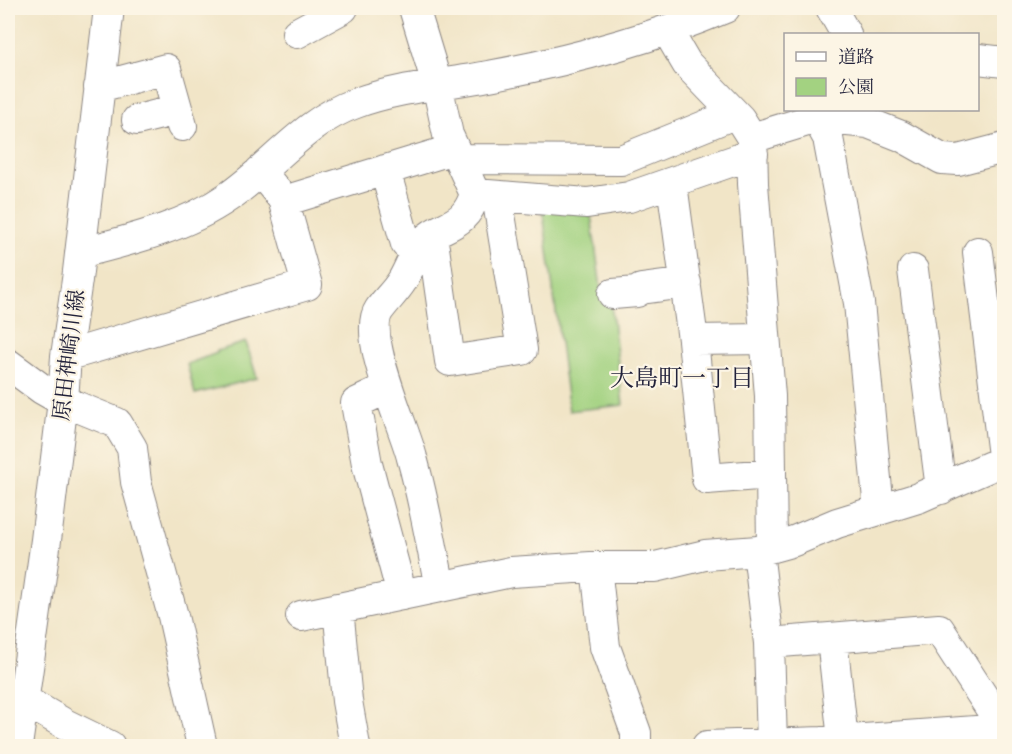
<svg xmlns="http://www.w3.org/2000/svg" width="1012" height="754" font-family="'Old Standard TT','Noto Serif JP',serif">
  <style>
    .green { fill: #a3d281; stroke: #627a5e; stroke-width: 1.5 }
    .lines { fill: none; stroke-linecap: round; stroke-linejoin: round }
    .minor-casing { stroke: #8a8481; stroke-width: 32 }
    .minor { stroke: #fff; stroke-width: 30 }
    .labels { text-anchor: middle; stroke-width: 4.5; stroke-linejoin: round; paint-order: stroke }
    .street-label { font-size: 22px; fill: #22223b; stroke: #fcf5e5 }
    .neighbourhood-label { font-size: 24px; fill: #22223b; stroke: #fcf5e5 }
  </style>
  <rect width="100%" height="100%" fill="#fcf5e5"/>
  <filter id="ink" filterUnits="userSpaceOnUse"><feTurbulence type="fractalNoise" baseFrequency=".0167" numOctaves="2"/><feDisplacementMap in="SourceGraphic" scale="12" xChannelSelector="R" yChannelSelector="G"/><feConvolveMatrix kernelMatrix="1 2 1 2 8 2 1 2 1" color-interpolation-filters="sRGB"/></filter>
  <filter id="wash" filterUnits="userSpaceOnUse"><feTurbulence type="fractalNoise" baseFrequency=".008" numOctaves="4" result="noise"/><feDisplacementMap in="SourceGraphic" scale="24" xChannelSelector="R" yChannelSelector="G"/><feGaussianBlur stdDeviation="1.35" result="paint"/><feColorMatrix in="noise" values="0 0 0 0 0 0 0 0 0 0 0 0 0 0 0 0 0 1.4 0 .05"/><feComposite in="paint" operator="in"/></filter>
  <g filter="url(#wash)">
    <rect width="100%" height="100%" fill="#f1e5c7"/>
    <path class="green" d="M 542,205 L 590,208 L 603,303 L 611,303 L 623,405 L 569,411 Z
      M 246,342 L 257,378 L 195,394 L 187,364 L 217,353 L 217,351 Z"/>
  </g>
  <g filter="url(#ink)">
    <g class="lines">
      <defs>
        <path id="minor" d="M 414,8 L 437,84 L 448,135 L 475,194 L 587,203 L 629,197 L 753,154
          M 831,8 L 846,34
          M 667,30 L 687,64 L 740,119 L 752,138 L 753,184 L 770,396 L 772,547
          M 297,33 L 343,8
          M 978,59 L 1004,62
          M 99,87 L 166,69 L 182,126
          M 817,118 L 828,138 L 859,303 L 879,510
          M 817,118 L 868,123 L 901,136 L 942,159 L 958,160 L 1004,148
          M 137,120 L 177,110
          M 752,138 L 817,118 L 827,110
          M 459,159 L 621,160 L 734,114
          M 385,170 L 406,244
          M 672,184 L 693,340 L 707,479 L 771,474
          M 284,201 L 454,149
          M 428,238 L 434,248 L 450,361 L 522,350 L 497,196
          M 978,252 L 1004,464
          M 80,253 C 131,240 185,227 228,197 C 272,167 304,121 356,103 C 400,87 448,84 494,75 C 573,60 651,39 725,8
          M 913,270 L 941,489
          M 613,294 L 637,292 L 641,289 L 686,283
          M 693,340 L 765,339
          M 66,356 L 307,285 L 283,199 L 260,171
          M 8,364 L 42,389 L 63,401 L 117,423 L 132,448 L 136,482 L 173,616 L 202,746
          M 388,388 L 356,403 L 367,464 L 402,595
          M 758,551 L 769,643 L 772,744
          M 596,567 L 605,647 L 636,733 L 636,746
          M 440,587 C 431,544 424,500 412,458 C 405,428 361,336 379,310 C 386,300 395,292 402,281 C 409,270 413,256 421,245 C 438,222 464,232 475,194
          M 338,608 L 347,701 L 355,746
          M 301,616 L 511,572 L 591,567 L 655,567 L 705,555 L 758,551 L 794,541 L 837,523 L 918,498 L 991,466 L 1004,463
          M 832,639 L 843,740
          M 769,643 L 939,629 L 1004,729 L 1004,746
          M 10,692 L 65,724 L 110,746
          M 17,746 L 46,540 L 63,401 L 66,356 L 77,280 L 109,8
          M 707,746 L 822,742 L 1004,729"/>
      </defs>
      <use href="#minor" class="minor-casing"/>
      <use href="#minor" class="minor"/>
    </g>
  </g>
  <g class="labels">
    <g class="street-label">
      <text transform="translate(68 355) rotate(-83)" y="8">原田神崎川線</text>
    </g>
    <g class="neighbourhood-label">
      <text x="682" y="386">大島町一丁目</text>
    </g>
  </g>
  <rect width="1012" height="754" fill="none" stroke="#fcf5e5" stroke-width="30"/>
  <rect x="784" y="33" width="195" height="78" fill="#fcf5e5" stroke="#a5a1a1" stroke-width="1.5"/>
  <rect x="796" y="52" width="30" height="9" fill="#ffffff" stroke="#a5a1a1" stroke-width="1.5"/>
  <text x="838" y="63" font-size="18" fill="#22223b">道路</text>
  <rect x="796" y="78" width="30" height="18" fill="#a3d281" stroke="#a5a1a1" stroke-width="1.5"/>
  <text x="838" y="93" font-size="18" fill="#22223b">公園</text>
</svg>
